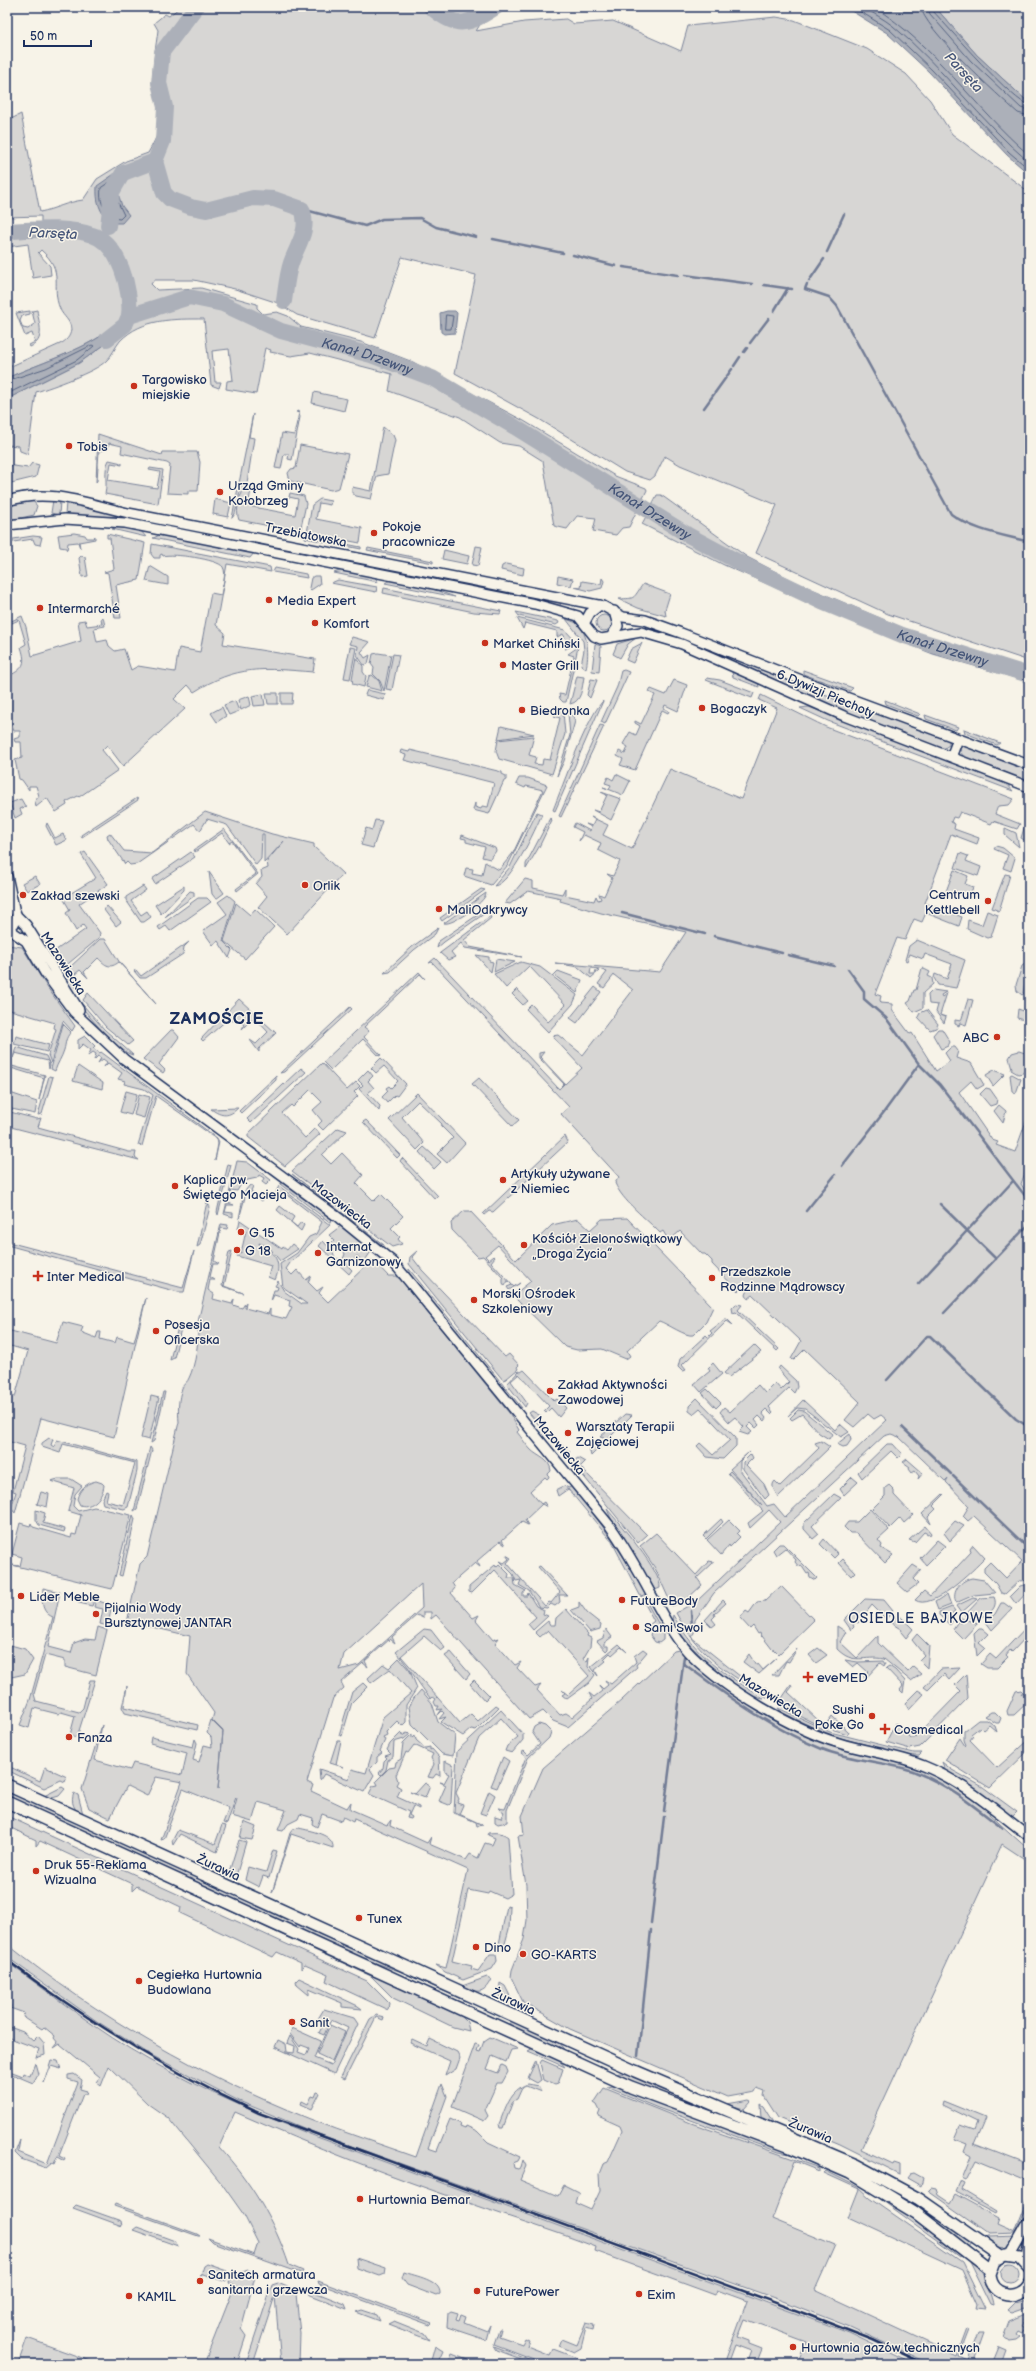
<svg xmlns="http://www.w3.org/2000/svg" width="1036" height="2371" font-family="'Balsamiq Sans',sans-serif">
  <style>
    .green { fill: #d7d6d4; stroke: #798299; fill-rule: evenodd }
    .water { fill: #acb0b9; stroke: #727c95 }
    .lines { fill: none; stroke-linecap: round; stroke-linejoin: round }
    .shore { stroke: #556382; stroke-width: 1 }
    .stream { stroke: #727c95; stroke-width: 2.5 }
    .river { stroke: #acb0b9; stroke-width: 16 }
    .minor-casing { stroke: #1b2f5e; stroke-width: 12 }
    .major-casing { stroke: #1b2f5e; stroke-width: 14 }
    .minor { stroke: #f7f3e8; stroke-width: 9 }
    .major { stroke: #f7f3e8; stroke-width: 11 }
    .rail { stroke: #1b2f5e; stroke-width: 2.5 }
    .poi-dot { fill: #c8321e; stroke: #f7f3e8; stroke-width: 1.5 }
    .labels { text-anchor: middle; stroke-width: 3; stroke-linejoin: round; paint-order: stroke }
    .poi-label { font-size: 13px; fill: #1b2f5e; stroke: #f7f3e8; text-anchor: start }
    .street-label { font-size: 13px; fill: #1b2f5e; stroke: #f7f3e8 }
    .water-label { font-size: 14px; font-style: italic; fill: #465679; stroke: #f7f3e8 }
    .neighbourhood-label { font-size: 14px; letter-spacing: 1px; fill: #1b2f5e; stroke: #f7f3e8 }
    .district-label { font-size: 17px; font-weight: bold; letter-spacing: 1px; fill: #1b2f5e; stroke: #f7f3e8 }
  </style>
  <rect width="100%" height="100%" fill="#f7f3e8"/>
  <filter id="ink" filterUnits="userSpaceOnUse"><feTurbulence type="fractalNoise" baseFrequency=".025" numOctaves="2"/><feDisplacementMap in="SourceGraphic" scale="8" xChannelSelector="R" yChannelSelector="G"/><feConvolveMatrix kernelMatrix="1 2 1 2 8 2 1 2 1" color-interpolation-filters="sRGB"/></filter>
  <g filter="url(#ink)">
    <path class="green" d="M 180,7 L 491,7 L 476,31 L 524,22 L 566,19 L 574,24 L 613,21 L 681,51 L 688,26 L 776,17 L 794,20 L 867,49 L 906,74 L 930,100 L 952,134 L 1029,192 L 1029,661 L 888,614 L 756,553 L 777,505 L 680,465 L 665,456 L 655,476 L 650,480 L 625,472 L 539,419 L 455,373 L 476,275 L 402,257 L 375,338 L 297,315 L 278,303 L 235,289 L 194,280 L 154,280 L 151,284 L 157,290 L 201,288 L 257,304 L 257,308 L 263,314 L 277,312 L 288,316 L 301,327 L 361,342 L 413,362 L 524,421 L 615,476 L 646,488 L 647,490 L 629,527 L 622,528 L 616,535 L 593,531 L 596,518 L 577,516 L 567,529 L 554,526 L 543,461 L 519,446 L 500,443 L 460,417 L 389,391 L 392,374 L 310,353 L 291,356 L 270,352 L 271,350 L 265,348 L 256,394 L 226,389 L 227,381 L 233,380 L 229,349 L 212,351 L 215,382 L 221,382 L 219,388 L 211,385 L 204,319 C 175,319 142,318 120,341 C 115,347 112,356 106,361 C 95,372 52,387 36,392 L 28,454 L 20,451 L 19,446 L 7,445 L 7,399 L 79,363 L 128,328 C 135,318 133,305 131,293 C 127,261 107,229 72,224 C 62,223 51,225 41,225 L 41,216 L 7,217 L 7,121 L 21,114 L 40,212 C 55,209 67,202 83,200 L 97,179 L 126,161 L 148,153 C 169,116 157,118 153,82 C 152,65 156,47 158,30 L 154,23 L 165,14 L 169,16 Z
      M 935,7 L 1029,7 L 1029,103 L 977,55 Z
      M 43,237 C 55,237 86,235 95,239 C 111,247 124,282 125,298 C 125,306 122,315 120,322 C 88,350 44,361 7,378 L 7,368 L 60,344 C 66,341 70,337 71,330 C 71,320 63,317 60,309 C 50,285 66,272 41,250 L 38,253 L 50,266 L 51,275 L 33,278 L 28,244 L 7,247 L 7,238 Z
      M 37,310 C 39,324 46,340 30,347 L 29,345 L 35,342 L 32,333 L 25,336 L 16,313 L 30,311 L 30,314 L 22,316 L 20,321 L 23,328 L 28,329 L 35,324 L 32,311 Z
      M 314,392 L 347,399 L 344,411 L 312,403 Z
      M 298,411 L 300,417 L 292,460 L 288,459 L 289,454 L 284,454 L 281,469 L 275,468 L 282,433 L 294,435 L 299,413 L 296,412 Z
      M 253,414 L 249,437 L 254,438 L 247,483 L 240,492 L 235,514 L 232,518 Z
      M 383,427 L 393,435 L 395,440 L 388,474 L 377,476 L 371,499 L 356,496 L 352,493 L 352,487 L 371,491 Z
      M 98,434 L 162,455 L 163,452 L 197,452 L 200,462 L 198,491 L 188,491 L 188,494 L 167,493 L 170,465 L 167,463 L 121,453 L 122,446 L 109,443 L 107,449 L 99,451 L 97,481 L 96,482 Z
      M 300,445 L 348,454 L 339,488 L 331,490 L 290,481 L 288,473 L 291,469 L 296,468 Z
      M 109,460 L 122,463 L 122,465 L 111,463 L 108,480 L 157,488 L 160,472 L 149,470 L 150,468 L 163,470 L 158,504 L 105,494 C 108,482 103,471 109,460 Z
      M 32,463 L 39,465 L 36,477 L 7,484 L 7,465 L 28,468 Z
      M 248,487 L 263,488 L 262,492 L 251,490 L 248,506 L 295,515 L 298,499 L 289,497 L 290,493 L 304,496 L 306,504 L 300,532 L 239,520 C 235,511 239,491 248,487 Z
      M 657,495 L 661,495 L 747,557 L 798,583 L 934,641 L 1029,669 L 1029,682 L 933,654 L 860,625 L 724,565 L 642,524 Z
      M 215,499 L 231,503 L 228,517 L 213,514 Z
      M 320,499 L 331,501 L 330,505 L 319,503 L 316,519 L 362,528 L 360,543 L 307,533 L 312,505 Z
      M 53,500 L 60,501 L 59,515 L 51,513 Z
      M 27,501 L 33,501 L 37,506 L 34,515 L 7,521 L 7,506 Z
      M 66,502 L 124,516 L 257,542 L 256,545 L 114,517 L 65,515 Z
      M 118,527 L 141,531 L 146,537 L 112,529 Z
      M 74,533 L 85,535 L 87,538 L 93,538 L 95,536 L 95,539 L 79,542 L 80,548 L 78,542 L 68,543 L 67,550 L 66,548 L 60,547 L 58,535 Z
      M 107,534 L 145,543 L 139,580 L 116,585 L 121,618 L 115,618 L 108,573 L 104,572 L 114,569 L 110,538 L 107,538 Z
      M 160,535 L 254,553 L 250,558 L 153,538 Z
      M 33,536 L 42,537 L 40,545 L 35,544 L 33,539 L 7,543 L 7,540 Z
      M 305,536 L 361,547 L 361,549 L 305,538 Z
      M 262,543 L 561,601 L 560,607 L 261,546 Z
      M 152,544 L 270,567 L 271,572 L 227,564 L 216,625 L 225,633 L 223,644 L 315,659 L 313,672 C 265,668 236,665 194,692 L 188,685 L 174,699 L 185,709 L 123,766 L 107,745 L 102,750 L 118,770 L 79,797 L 78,796 L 66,802 L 67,805 L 56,812 L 47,798 L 36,807 L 35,801 L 39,796 L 36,786 L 29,786 L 29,790 L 22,780 L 19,779 L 15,760 L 22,758 L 21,742 L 15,742 L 14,739 L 20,737 L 20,731 L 14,731 L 7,713 L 7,677 C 23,669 27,665 21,647 L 26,644 L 19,620 L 7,625 L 7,623 L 22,616 L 26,627 L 32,656 L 81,641 L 78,621 L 85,620 L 87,626 L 102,624 L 101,618 L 103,617 L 105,626 L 94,628 L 97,642 L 107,640 L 109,646 L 115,651 L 124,649 L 131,670 L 138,666 L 175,672 L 179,648 L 200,652 L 211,593 L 221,595 C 222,587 227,574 223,567 C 218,559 172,553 163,556 L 162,554 L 160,555 L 160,558 L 154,558 L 151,554 Z
      M 476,546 L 482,547 L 478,566 L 472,565 Z
      M 368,548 L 433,561 L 433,563 L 367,550 Z
      M 444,550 L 469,556 L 467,564 L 442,559 Z
      M 81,556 L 85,557 L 88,576 L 82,577 L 79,558 Z
      M 506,564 L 524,568 L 523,575 L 501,570 L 502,566 Z
      M 150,566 L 168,577 L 168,585 L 146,581 Z
      M 275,568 L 306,574 L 307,578 L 273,572 Z
      M 342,570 L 375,577 L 378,582 L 334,573 Z
      M 314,576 L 319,576 L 320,584 L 311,590 L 309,588 L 311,578 Z
      M 558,576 L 573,579 L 571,586 L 557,583 Z
      M 602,578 L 604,581 L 602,588 L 590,591 L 574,587 L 581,588 L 582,581 L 601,584 Z
      M 338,580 L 377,587 L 376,592 L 331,583 Z
      M 390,580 L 427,587 L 455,597 L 385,583 Z
      M 643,584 L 670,594 L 665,610 L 666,616 L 638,608 L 619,599 C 636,598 632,600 643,584 Z
      M 384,588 L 501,611 L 500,614 L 474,612 L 383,593 Z
      M 516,612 L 558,621 L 559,623 L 556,625 L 519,616 Z
      M596 623a8 8 0 1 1 16 0a8 8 0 1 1-16 0Z
      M 517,618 L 565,630 L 577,643 L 565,649 L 570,646 L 563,634 L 557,637 L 557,631 L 525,623 L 523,629 Z
      M 566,619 L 577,623 C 589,635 589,655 586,669 L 581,665 L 584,650 L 583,641 Z
      M 352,637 L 370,642 L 361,652 L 365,658 L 370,655 L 368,664 L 364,665 L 357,655 L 358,646 L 349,644 Z
      M 636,638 L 628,644 L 620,658 L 613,654 L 617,644 Z
      M 642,643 L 633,663 L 626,660 L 631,649 Z
      M 595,644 L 601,646 L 599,672 L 592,671 Z
      M 350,647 L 356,648 L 350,679 L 344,678 Z
      M 578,647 L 566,702 L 563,702 L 560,699 L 559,694 L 565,695 L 574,656 L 568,654 Z
      M 378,653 L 391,655 L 384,691 L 380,681 L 373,674 L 374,668 L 371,664 L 373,654 Z
      M 393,654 L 399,655 L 392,690 L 386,689 Z
      M 356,657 L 363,666 L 363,672 L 366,676 L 364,687 L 353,684 L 352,679 Z
      M 737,659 L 949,740 L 949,745 L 943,749 L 840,710 L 736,662 Z
      M 624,670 L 629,672 L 605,724 L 601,722 L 617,687 L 621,671 Z
      M 803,670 L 853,688 L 850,691 L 803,674 Z
      M 732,672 L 758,682 L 759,687 L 733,677 Z
      M 372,675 L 379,681 L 382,691 L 366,687 L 369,676 Z
      M 577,676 L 584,677 C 582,687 582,702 570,704 Z
      M 707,678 L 720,680 L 754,693 L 752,698 L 706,680 Z
      M 591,679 L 597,680 L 590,698 L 587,695 Z
      M 674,680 L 687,685 L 678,711 L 665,705 L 664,708 L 669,711 L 668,713 L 662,710 L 635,770 L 620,765 L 623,759 L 617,756 L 619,751 L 625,754 L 628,747 L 623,744 L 630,732 L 636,735 L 640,726 L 635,723 L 635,721 L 641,724 L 655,695 L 649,692 L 651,689 L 666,695 Z
      M 367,690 L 385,694 L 384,700 L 365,695 Z
      M 266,693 L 278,693 L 278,704 L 268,704 Z
      M 281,693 L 293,693 L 292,704 L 281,704 Z
      M 263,694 L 265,705 L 254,706 L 252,696 Z
      M 761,695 L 826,727 L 1014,799 L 1009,805 L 998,806 L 995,814 L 1020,824 L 1017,829 L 993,821 L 991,824 L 960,812 L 957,818 L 953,817 L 951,822 L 955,824 L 954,829 L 979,838 L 977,844 L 951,834 L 925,903 L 962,917 L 959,926 L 926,913 L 922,922 L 914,919 L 905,940 L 897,938 L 875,994 L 881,996 L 880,1000 L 881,1003 L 892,1004 L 892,1010 L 910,1034 L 912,1033 L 936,1071 L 950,1061 L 945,1053 L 951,1047 L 955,1047 L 958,1051 L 956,1058 L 971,1063 L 984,1085 L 977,1089 L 971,1081 L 959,1092 L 992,1140 L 998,1142 L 996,1145 L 1015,1152 L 1029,1113 L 1029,1161 L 1021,1184 L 1026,1192 L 1029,1188 L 1029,1580 L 1019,1581 L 1005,1594 L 1001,1593 L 996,1584 L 984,1572 L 984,1568 L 990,1562 L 1006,1578 L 1022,1561 L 974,1516 L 968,1521 L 963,1516 L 969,1506 L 946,1482 L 948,1478 L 945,1481 L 899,1437 L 891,1434 L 884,1436 L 714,1593 L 695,1620 L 694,1633 L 691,1637 L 756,1689 L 762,1693 L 766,1687 L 770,1694 L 768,1698 C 726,1671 701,1659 676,1613 L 698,1600 L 780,1522 L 769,1510 L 750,1528 L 748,1523 L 763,1511 L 728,1473 L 730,1471 L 762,1505 L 730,1469 L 749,1452 L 740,1461 L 740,1470 L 767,1506 L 774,1504 L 785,1517 L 887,1420 L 881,1415 L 874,1419 L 868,1414 L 854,1427 L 845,1420 L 860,1402 L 805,1349 L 794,1360 L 791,1359 L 801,1341 L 753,1295 L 748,1299 L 746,1295 L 748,1290 L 743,1285 L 738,1291 L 712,1264 L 712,1261 L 705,1254 L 702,1254 L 680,1231 L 669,1241 L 663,1231 L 660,1233 C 646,1218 622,1201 615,1183 L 619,1177 L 561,1114 L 569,1107 L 432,962 L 429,963 L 435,958 L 559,1089 L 564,1084 L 539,1058 L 539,1053 L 544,1052 L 540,1057 L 565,1084 L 582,1068 L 552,1036 L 558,1035 L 583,1055 L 633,990 L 614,975 L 604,988 L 598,984 L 607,972 L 599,969 L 591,968 L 590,974 L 595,974 L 596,970 L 599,971 L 591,978 L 578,967 L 555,963 L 660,972 L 686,932 L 601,913 L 560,901 L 561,898 L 528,891 L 510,904 L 505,903 L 525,879 L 533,881 L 533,888 L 562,894 L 565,888 L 565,895 L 594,901 L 596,896 L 598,900 L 601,899 L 599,894 L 604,896 L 612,878 L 607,874 L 613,876 L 620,861 L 598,850 L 601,843 L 584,835 L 579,841 L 583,832 L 573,827 L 575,823 L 590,831 L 591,827 L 586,824 L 592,826 L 595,820 L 591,817 L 608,825 L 603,835 L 632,849 L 670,769 L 741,799 L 777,708 L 759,700 Z
      M 249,696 L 251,705 L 241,710 L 238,700 Z
      M 885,700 L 920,714 L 918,716 L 886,704 Z
      M 235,701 L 239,711 L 229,715 L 224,705 Z
      M 603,701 L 555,811 L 553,810 C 563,785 587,717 603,701 Z
      M 222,707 L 226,716 L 217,722 L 211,713 Z
      M 809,707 L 1007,784 L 1013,791 L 828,721 L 800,708 Z
      M 558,711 L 563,712 L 565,734 L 552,774 L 499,759 L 496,751 L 498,740 L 534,736 L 529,755 L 536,757 L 534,764 L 542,765 L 543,759 L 550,760 L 560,718 L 554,716 Z
      M 568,713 L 573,716 L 575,721 L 564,761 L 557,776 L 570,735 Z
      M 925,715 L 958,727 L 956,730 L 926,719 Z
      M 600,725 L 604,726 L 561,817 L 559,816 Z
      M 501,726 L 534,734 L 498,739 Z
      M 964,729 L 1000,743 L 997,745 L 965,733 Z
      M 964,745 L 1029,768 L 1029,782 L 963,757 L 960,749 Z
      M 401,750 L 409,752 L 410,750 L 502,772 L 502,774 L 506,776 L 506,780 L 504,781 L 489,814 L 473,810 L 475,803 L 475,807 L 481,809 L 482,806 L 488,807 L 494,783 L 404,760 L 406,755 L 400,753 Z
      M 616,774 L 630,781 L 623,795 L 603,787 L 609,789 L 611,785 L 605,783 L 608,777 L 613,780 Z
      M 519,778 L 528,778 L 547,785 L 508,865 L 491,885 L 464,876 L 466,868 L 473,869 L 472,873 L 482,875 L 485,862 L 499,870 L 513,853 L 543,790 L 526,786 L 525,788 L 516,784 Z
      M 601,792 L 621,799 L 611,820 L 593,810 L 599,812 L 607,795 Z
      M 137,798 L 138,800 L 82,837 L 81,835 Z
      M 21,799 L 25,806 L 27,806 L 20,809 L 22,814 L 15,818 L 10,803 Z
      M 205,812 L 272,834 L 314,844 L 314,847 L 343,874 L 287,934 L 258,907 L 267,896 L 256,884 L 262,877 L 261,871 L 268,868 L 267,861 L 284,841 L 264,863 L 264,834 L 262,834 L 261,859 L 256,865 L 227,825 L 207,819 L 200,831 L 194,824 L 137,864 L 130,865 L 127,862 L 125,864 L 108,839 L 107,835 L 110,833 L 124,851 L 152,853 Z
      M 537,812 L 542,814 C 535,830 511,884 494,886 L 510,867 Z
      M 550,818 L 552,820 L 539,847 L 526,869 L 526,864 Z
      M 375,820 L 382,821 L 373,848 L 361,845 L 366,828 L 372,830 Z
      M 47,823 L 55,838 L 63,834 L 67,840 L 56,845 L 46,826 Z
      M 1025,825 L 1029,829 L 1029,843 L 1021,838 Z
      M 1005,828 L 1016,833 L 1019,847 L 1005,835 Z
      M 224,829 L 258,874 L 237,891 L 236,889 L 256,874 L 232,841 L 229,843 L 222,833 L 195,852 L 194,850 Z
      M 462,835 L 495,848 L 496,851 L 490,859 L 482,857 L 485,847 L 466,842 L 466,839 L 461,838 Z
      M 996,846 L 1003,848 L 1015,858 L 1011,871 L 1003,868 L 1008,855 L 994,849 Z
      M 85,852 L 108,884 L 79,904 L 100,933 L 99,938 L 63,968 L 52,953 L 86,929 L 83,925 L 76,931 L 66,913 L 70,910 L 63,898 L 96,878 L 81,854 Z
      M 191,852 L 195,857 L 155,884 L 152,879 Z
      M 960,853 L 968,856 L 966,861 L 981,867 L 978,876 L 955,868 Z
      M 954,870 L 968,876 L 965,884 L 973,887 L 969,898 L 955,893 L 953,897 L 945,894 Z
      M 209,872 L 224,893 L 216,899 L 212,894 Z
      M 1005,874 L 1010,875 L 999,911 L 992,908 Z
      M 35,876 L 40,884 L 27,891 L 22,883 Z
      M 143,886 L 146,890 L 131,901 L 141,915 L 147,911 L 151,917 L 144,922 L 141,922 L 126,900 L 126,897 Z
      M 184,886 L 184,890 L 161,914 L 155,905 Z
      M 481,889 L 485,890 L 442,921 L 440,918 Z
      M 190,891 L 194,892 L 194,896 L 165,917 Z
      M 486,893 C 486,902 452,926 444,923 Z
      M 228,895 L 235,901 L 223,941 L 232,950 L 229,958 L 218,941 L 213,945 L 203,931 L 227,914 L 218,902 Z
      M 198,898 L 207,898 L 211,902 L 170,931 L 166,926 L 160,930 L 158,927 Z
      M 236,903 L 250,915 L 255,909 L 274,927 L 245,959 L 224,941 Z
      M 107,906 L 121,922 L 116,926 L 104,910 Z
      M 491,909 L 444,942 L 437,948 L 439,941 L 485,910 Z
      M 987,911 L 998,915 L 991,937 L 987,938 L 967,929 L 968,920 L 982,925 Z
      M 490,916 L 491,918 L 464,940 L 470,947 L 522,957 L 465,948 L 461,943 L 451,952 L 455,957 L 448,960 L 440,953 Z
      M 438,928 L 435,934 L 414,950 L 390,972 L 384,973 L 412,947 Z
      M 100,939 L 105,939 L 120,963 L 156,1004 L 119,962 C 110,969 106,966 98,958 L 84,972 L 88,978 L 80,970 L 75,974 L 83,983 L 76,989 L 67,976 L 69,968 Z
      M 917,940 L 965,960 L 956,988 L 938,985 L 934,978 L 935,974 L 947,979 L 952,964 L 925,954 L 923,959 L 910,954 L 907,961 L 905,960 L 909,946 Z
      M 189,942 L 184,947 L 183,954 L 146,978 L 140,978 L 134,971 L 136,970 L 141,976 Z
      M 7,945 L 22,947 L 47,987 L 75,1026 L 72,1031 L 63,1021 L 51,1063 L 48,1055 L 56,1029 L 54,1028 L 55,1023 L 7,1009 Z
      M 476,955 L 489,957 L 489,961 L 493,962 L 491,972 Z
      M 496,959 L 515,962 L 494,972 Z
      M 1029,961 L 1023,993 L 1025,993 L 1022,995 L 1017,991 L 1016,985 L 1022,966 Z
      M 521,962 L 540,967 L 577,995 L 573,1004 L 548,1032 L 526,1009 L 531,1004 L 548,1022 L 566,1005 L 529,966 L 506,988 L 494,974 Z
      M 922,968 L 930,972 L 928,976 L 932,978 L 933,984 L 923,993 L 923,1008 L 914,1012 L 907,1003 L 910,1001 L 914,990 L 916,990 Z
      M 558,971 L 582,980 L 577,993 L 554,975 Z
      M 419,972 L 425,979 L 420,974 L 364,1027 L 369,1031 L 364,1037 L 381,1055 L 379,1056 L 363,1039 L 331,1070 L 323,1062 Z
      M 595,987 L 601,992 L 577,1023 L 570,1018 Z
      M 517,989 L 528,1001 L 523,1005 L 512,994 Z
      M 933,990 L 946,992 L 941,995 L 942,997 L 947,993 L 940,1015 L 946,1017 L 944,1023 L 936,1012 L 938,1005 L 929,1004 L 928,995 Z
      M 88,993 L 133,1041 L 128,1045 L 106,1027 L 83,1000 Z
      M 77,998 L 104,1029 L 133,1055 C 119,1053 86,1013 77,1001 Z
      M 239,999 L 276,1033 L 259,1049 L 259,1052 L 250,1040 L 256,1044 L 268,1032 L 254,1017 L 242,1029 L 244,1025 L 238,1019 L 233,1021 L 229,1018 L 203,1041 L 201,1039 Z
      M 968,999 L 973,1000 L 966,1025 L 960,1023 L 959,1026 L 955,1024 L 955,1020 L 961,1021 Z
      M 350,1007 L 352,1009 L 284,1072 L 280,1073 Z
      M 1018,1009 L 1029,1013 L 1029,1021 L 1017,1018 Z
      M 927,1010 L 938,1024 L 936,1028 L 930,1030 L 918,1017 L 920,1013 Z
      M 63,1024 L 71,1032 C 65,1038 66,1043 64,1050 C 62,1057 57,1064 55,1071 L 51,1069 Z
      M 942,1029 L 950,1042 L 948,1046 L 941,1049 L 933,1035 L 938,1029 Z
      M 171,1030 L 173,1030 L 179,1037 L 159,1064 L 165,1070 L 163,1073 L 143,1059 Z
      M 16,1036 L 49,1045 L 47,1052 L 14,1044 Z
      M 85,1036 L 95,1046 L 93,1048 L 100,1053 L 101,1052 L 217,1138 L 219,1142 L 215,1160 L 218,1144 L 217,1139 L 156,1096 L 142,1146 L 138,1145 L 153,1095 L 144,1089 L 124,1084 L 125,1081 L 118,1079 L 122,1073 L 108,1063 L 104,1067 L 107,1062 L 103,1059 L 98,1063 L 101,1058 L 98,1056 L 94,1060 L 96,1054 L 93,1052 L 88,1056 L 91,1050 L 83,1044 L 78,1049 L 78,1040 Z
      M 16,1047 L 46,1056 L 50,1065 L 49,1069 L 48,1061 L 15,1053 L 13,1058 Z
      M 1019,1051 L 1028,1054 L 1029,1062 L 1023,1073 L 1018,1074 L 1011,1070 L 1012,1068 L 1009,1058 L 1012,1053 Z
      M 381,1058 L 406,1084 L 397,1096 L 395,1095 L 387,1103 L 382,1097 L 388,1091 L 386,1088 L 389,1086 L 391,1088 L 398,1081 L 384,1066 L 376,1073 L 371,1068 Z
      M 322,1063 L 347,1090 L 356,1082 L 360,1086 L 354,1092 L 358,1096 L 323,1130 L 318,1125 L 322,1121 L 313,1110 L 322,1102 L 310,1090 L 293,1107 L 291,1105 L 282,1113 L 305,1138 L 315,1128 L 320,1134 L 285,1166 L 248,1137 L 248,1134 Z
      M 12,1066 L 45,1075 L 39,1100 L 44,1078 L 11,1068 Z
      M 78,1066 L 103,1083 L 102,1089 L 73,1081 Z
      M 301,1068 L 306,1072 L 251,1123 L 247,1119 Z
      M 368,1070 L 373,1076 L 368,1081 L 374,1088 L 368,1093 L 380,1106 L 379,1111 L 359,1089 L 363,1085 L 358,1080 Z
      M 994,1070 L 1005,1074 L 993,1086 L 986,1075 Z
      M 1012,1074 L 1021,1079 L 1016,1093 L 1012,1091 L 1010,1075 Z
      M 49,1076 L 53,1077 L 42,1114 L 38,1115 Z
      M 276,1076 L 276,1080 L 241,1113 L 239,1111 Z
      M 479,1078 L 519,1120 L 512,1126 L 472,1084 Z
      M 986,1088 L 990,1089 L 997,1099 L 996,1104 L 990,1106 L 980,1094 Z
      M 126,1091 L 137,1094 L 131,1115 L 120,1112 Z
      M 7,1092 L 37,1102 L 35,1114 L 7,1108 Z
      M 417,1093 L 465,1143 L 447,1163 L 437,1154 L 453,1138 L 441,1126 L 442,1124 L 418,1101 L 402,1117 L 424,1143 L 417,1150 L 389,1120 Z
      M 139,1094 L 150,1097 L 144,1118 L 134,1115 Z
      M 999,1105 L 1006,1111 L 1003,1123 L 994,1111 Z
      M 238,1108 C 229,1117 222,1117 211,1109 Z
      M 10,1112 L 37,1119 L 41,1118 L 38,1127 L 129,1152 L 136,1152 L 135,1157 L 139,1160 L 7,1126 Z
      M 366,1120 L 400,1155 L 397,1158 L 363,1122 Z
      M 338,1128 L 347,1131 L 322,1155 L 331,1164 L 342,1153 L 363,1175 L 356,1183 L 374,1201 L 381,1194 L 403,1216 L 391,1228 L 400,1237 L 398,1239 L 402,1244 L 392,1247 L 292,1171 Z
      M 565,1136 L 568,1142 L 493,1212 L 489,1211 L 484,1215 L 483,1214 Z
      M 424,1147 L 441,1162 L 434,1169 L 419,1152 Z
      M 402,1158 L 438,1196 L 435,1199 L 400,1161 Z
      M 237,1161 L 247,1162 L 271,1180 L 266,1185 L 262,1182 L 264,1178 L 259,1175 L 257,1178 L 243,1181 L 237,1191 L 231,1190 L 228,1203 L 234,1205 L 227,1205 L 225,1212 L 233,1213 L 233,1217 L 224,1214 Z
      M 228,1164 L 231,1165 L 218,1215 L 217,1212 Z
      M 292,1174 L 384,1245 L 381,1244 Z
      M 284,1183 L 332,1218 L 331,1223 L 280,1184 Z
      M 250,1185 L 253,1186 L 251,1191 L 263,1200 L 262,1201 L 247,1190 L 239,1219 L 244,1192 Z
      M 279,1186 L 330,1225 L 290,1263 L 286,1269 L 292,1275 L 297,1270 L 306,1280 L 311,1276 L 308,1282 L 317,1291 L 323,1287 L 319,1293 L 328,1302 L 372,1260 L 374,1261 L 388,1276 L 395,1276 L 400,1279 L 510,1414 L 519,1430 L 517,1432 C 522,1438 526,1445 531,1450 C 538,1457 550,1459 551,1471 L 548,1474 L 549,1477 L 547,1479 L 545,1477 L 530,1491 L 541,1504 L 544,1502 L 547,1507 L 542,1504 L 525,1520 L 528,1525 L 522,1522 L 502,1540 L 505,1545 L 500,1541 L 477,1561 L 480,1567 L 475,1563 L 452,1583 L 455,1588 L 451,1593 L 473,1618 L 479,1615 L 476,1620 L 493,1640 L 499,1638 L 495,1643 L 515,1665 L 521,1662 L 517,1668 L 535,1687 L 541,1685 L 537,1690 L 560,1715 L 566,1713 L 572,1717 L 592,1699 L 589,1693 L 594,1697 L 602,1691 L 599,1685 L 603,1689 L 608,1685 L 605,1680 L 611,1684 L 636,1662 L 634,1656 L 643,1649 L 647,1652 L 636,1665 L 637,1667 L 568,1727 L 553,1721 L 543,1711 L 529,1719 L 436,1615 L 431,1619 L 431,1612 L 423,1612 L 423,1618 L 417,1615 L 392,1637 L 395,1643 L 390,1639 L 365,1661 L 368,1667 L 363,1663 L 341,1682 L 344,1688 L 333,1698 L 307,1782 L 313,1785 L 311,1791 L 347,1808 L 351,1802 L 350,1809 L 387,1825 L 391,1820 L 390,1826 L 427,1843 L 431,1837 L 429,1844 L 466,1860 L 470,1854 L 478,1858 L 485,1843 L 492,1845 L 495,1838 L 488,1835 L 489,1833 C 498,1832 503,1833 508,1837 L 512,1894 L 505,1898 L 489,1891 L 488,1894 L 468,1890 L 452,1961 L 472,1966 L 471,1969 L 478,1971 L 490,1954 L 496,1954 L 497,1961 L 492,1969 L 463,1980 L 445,1972 L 436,1965 L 446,1968 L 468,1870 L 354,1819 L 353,1822 L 343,1817 L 341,1821 L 322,1814 L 317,1827 L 312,1824 L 313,1818 L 300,1814 L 298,1819 L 288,1824 L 283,1831 L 278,1830 L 286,1810 L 258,1802 L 252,1822 L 232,1816 L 237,1798 L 236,1797 L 227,1824 L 223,1823 L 229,1808 L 183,1789 L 164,1839 L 161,1840 L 182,1782 L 156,1777 L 147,1796 L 127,1786 L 110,1818 L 89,1808 L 82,1789 L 102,1725 L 95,1760 L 130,1770 L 133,1763 L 182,1775 L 187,1753 L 150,1743 L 151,1737 L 193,1747 L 195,1739 L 197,1743 L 193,1760 L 199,1762 L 204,1745 L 212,1747 L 211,1737 L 207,1733 L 211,1720 L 223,1732 L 218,1789 L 223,1731 L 212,1720 L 214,1713 L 187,1674 L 190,1636 L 135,1623 L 126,1627 L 140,1564 L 147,1557 L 179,1422 C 178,1410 178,1400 182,1388 C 183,1384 188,1382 189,1378 C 195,1366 200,1339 197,1326 L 221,1224 L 228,1225 L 227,1229 L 221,1228 L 214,1261 L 219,1264 L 213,1264 L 210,1277 L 215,1280 L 210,1280 L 208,1290 L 214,1294 L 213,1299 L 232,1304 L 234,1299 L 233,1305 L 242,1308 L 246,1302 L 245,1308 L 268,1314 L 270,1309 L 270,1315 L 286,1319 L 292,1307 L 289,1306 L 290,1300 L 274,1295 L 271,1301 L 274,1290 L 277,1290 L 278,1287 L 275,1286 L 278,1281 L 284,1291 L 302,1304 L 307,1304 L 283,1287 L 280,1264 L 297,1253 L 309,1237 L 316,1234 L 322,1222 L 283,1192 L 279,1197 L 276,1192 ZM 421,1584 L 422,1608 L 359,1665 L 340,1670 L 344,1654 Z
      M 207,1202 L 210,1207 L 200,1245 L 197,1247 Z
      M 280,1206 L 294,1217 L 291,1222 L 297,1227 L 301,1222 L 304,1225 L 301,1231 L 277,1210 Z
      M 464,1211 L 470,1211 L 516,1260 L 552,1225 L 578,1219 L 590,1230 L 602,1219 L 627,1218 L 713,1307 L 706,1322 L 693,1335 C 686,1337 668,1324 659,1321 L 627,1351 L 630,1356 L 626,1359 L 602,1349 L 577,1350 L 565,1347 L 517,1300 L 516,1293 L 531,1281 L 498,1245 L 485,1256 L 489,1260 L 494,1256 L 495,1257 L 491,1262 L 514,1287 L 520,1283 L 509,1290 L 507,1287 L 512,1285 L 508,1281 L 505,1286 L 503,1283 L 503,1278 L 483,1256 L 478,1257 L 452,1230 L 451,1223 Z
      M 240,1220 L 282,1249 L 283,1247 L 287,1250 L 292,1244 L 298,1249 L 280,1261 L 269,1247 L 259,1243 L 262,1252 L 269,1251 C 279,1258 280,1269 275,1280 L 268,1277 L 271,1266 L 237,1256 L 238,1252 L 241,1253 L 246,1231 L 238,1229 Z
      M 342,1225 L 372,1250 L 364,1262 L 357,1256 L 348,1265 L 343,1259 L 345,1254 L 343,1250 L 334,1250 L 329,1245 L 334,1240 L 329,1235 Z
      M 323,1241 L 333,1252 L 335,1258 L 342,1260 L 352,1270 L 349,1274 L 319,1246 Z
      M 8,1242 L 183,1288 L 194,1251 L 184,1292 L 178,1292 L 7,1245 Z
      M 232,1251 L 224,1286 L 243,1293 L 222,1286 L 229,1252 Z
      M 417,1251 L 412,1257 L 422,1270 L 505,1357 L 509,1354 L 519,1365 L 517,1367 L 518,1369 L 506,1379 L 503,1380 L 409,1264 L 410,1257 Z
      M 409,1269 L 522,1408 L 518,1407 L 415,1282 L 409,1274 Z
      M 146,1298 L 114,1437 L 41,1418 L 15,1513 L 11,1508 L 16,1492 L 13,1491 L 25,1446 L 7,1441 L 7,1395 L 15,1397 L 28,1351 L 7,1345 L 7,1330 L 56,1343 L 63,1322 L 83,1327 L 81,1332 L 96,1338 L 98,1332 L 101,1332 L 100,1339 L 115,1343 L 117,1337 L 134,1342 Z
      M 736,1304 L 742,1305 L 738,1310 L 779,1349 L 777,1351 L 736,1312 L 733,1313 L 732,1308 Z
      M 725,1319 L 727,1319 L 733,1325 L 727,1321 L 682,1365 L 686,1370 L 682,1371 L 678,1367 L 680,1359 L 706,1335 L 708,1337 L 712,1333 L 710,1331 Z
      M 179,1323 L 182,1324 L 174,1358 L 170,1360 Z
      M 754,1345 L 761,1352 L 729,1377 L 724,1373 Z
      M 713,1363 L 722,1374 L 701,1392 L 694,1384 L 710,1371 L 708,1368 Z
      M 780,1366 L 796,1381 L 797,1387 L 794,1393 L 789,1388 L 769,1407 L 773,1412 L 771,1414 L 766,1409 L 762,1413 L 766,1418 L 764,1421 L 759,1416 L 755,1420 L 759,1425 L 756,1428 L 751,1423 L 747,1427 L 752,1432 L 748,1435 L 739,1432 L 744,1427 L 735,1417 L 729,1422 L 720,1412 L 724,1407 L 730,1412 L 758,1385 L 765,1393 L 775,1383 L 781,1390 L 789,1382 L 778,1369 Z
      M 524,1370 L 554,1401 L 557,1399 L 566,1408 L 559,1417 L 551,1408 L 546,1413 L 544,1411 L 549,1406 L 519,1374 L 511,1381 L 527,1403 L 525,1407 L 507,1384 L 519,1371 L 521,1372 Z
      M 707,1389 L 721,1403 L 716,1408 L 702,1393 Z
      M 163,1392 L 165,1392 L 154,1441 L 151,1443 Z
      M 151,1396 L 159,1398 L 149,1440 L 141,1438 Z
      M 697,1398 L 736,1438 L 736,1446 L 723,1459 L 707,1457 L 697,1446 L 700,1443 L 713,1455 L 730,1440 L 700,1408 L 693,1414 L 689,1411 L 689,1406 Z
      M 803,1400 L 835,1430 L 840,1424 L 849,1432 L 841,1437 L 805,1409 L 797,1408 L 788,1416 Z
      M 798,1410 L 804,1411 L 832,1434 L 829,1439 L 819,1433 L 802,1414 L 792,1420 L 790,1418 Z
      M 532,1411 L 541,1416 L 535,1420 L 545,1431 L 547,1428 L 559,1443 L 570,1452 L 566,1456 L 529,1413 Z
      M 625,1414 L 632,1415 L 608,1439 L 600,1437 Z
      M 850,1434 L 851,1440 L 847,1446 L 843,1447 L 837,1444 Z
      M 49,1438 L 53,1439 L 51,1445 L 54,1447 L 57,1440 L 137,1462 L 137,1471 L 128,1507 L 124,1509 L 103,1504 L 102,1500 L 106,1491 L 108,1492 L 106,1501 L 123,1505 L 135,1463 L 63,1444 L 60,1453 L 42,1447 L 42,1443 Z
      M 596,1441 L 604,1443 L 591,1456 L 589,1448 Z
      M 821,1441 L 830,1447 L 778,1497 C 775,1491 770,1486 775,1481 L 780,1486 L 819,1448 L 815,1443 Z
      M 887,1444 L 893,1444 L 902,1454 L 898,1458 L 891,1451 L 862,1478 L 858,1472 Z
      M 150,1447 L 152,1450 L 137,1509 L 134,1511 Z
      M 751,1454 L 753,1458 L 746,1465 L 764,1484 L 769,1495 L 765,1499 L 743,1469 L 743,1462 Z
      M 578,1458 L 585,1462 L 580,1467 L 647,1535 L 638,1543 L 572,1462 Z
      M 907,1459 L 923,1473 L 918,1479 L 919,1476 L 915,1471 L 912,1473 L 909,1469 L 910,1467 L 903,1462 Z
      M 852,1477 L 858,1482 L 844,1495 L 840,1489 Z
      M 58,1479 L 71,1479 L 82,1486 L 75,1494 L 73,1506 L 78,1511 L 94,1507 L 131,1515 L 112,1589 L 12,1565 L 20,1566 L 22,1557 L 12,1554 L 20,1523 L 30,1526 L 31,1523 L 33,1527 L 71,1538 L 72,1534 L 76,1535 L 81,1515 L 68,1511 L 74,1488 L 51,1481 Z
      M 96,1481 L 102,1483 L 104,1485 C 103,1497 92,1509 80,1505 L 77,1499 C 79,1490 86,1483 96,1481 Z
      M 889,1485 L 894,1490 L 894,1495 L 913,1515 L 904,1523 L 900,1518 L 890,1528 L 872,1509 L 885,1496 L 885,1488 Z
      M 564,1486 L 569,1488 L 572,1486 C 601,1523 623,1553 646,1595 L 641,1597 L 612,1542 L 568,1489 L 558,1496 L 556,1490 Z
      M 41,1492 L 49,1494 L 47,1507 L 37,1504 Z
      M 834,1494 L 841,1498 L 812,1526 L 819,1534 L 813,1539 L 804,1529 L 804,1523 Z
      M 943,1494 L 944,1495 L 933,1506 L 936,1509 L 928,1517 L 931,1524 L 922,1514 Z
      M 607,1509 C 619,1523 662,1572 660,1588 L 655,1590 L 633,1552 L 612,1521 Z
      M 870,1509 L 889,1530 L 878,1540 L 882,1545 L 881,1548 L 893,1555 L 885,1563 L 856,1533 L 850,1533 L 844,1527 L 848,1522 L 857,1522 Z
      M 36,1510 L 45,1513 L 43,1523 L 65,1529 L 64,1532 L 39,1525 L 36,1520 Z
      M 133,1515 L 135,1519 L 122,1576 L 119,1575 Z
      M 721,1519 L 723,1522 L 706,1539 L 703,1536 Z
      M 729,1520 L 740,1531 L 737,1534 L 740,1537 L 730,1547 L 729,1545 L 721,1555 L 707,1540 Z
      M 955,1521 L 964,1526 L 950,1541 L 944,1533 Z
      M 925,1526 L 931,1533 L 930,1535 L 924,1532 L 915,1542 L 909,1540 Z
      M 656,1533 L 696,1575 L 709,1561 L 714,1562 L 697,1578 L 702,1585 L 687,1599 L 672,1606 L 655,1568 L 640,1546 Z
      M 824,1539 L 838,1554 L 834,1558 L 820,1544 Z
      M 937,1540 L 945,1546 L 926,1565 L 920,1558 Z
      M 779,1544 L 783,1544 L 817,1578 L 815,1580 L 810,1577 L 809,1573 L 807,1574 L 801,1565 L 799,1567 L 795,1562 L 796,1560 L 785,1548 L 776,1555 L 773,1550 Z
      M 973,1545 L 985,1558 C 973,1570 932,1612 915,1600 L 924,1591 L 930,1596 L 971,1552 L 970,1549 Z
      M 506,1555 L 511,1558 L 507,1563 L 545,1606 L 549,1602 L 551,1603 L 560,1592 L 538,1567 L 540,1566 L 567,1595 L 559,1595 L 560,1602 L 555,1606 L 551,1604 L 547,1608 L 539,1607 L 529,1591 L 519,1585 L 521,1580 L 516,1581 L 513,1574 L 500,1561 L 504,1563 L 509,1559 Z
      M 843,1559 L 855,1572 L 851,1576 L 839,1563 Z
      M 499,1564 L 509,1574 L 508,1578 L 514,1578 L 515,1585 L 526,1591 L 523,1593 L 523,1596 L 527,1596 L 528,1593 L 536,1606 L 544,1610 L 543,1614 L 548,1616 L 533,1630 L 528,1624 L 536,1617 L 495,1570 L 472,1593 L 469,1592 L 469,1587 L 495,1565 L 496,1567 Z
      M 913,1565 L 921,1570 L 913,1579 L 918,1584 L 907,1592 L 897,1583 Z
      M 972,1578 L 984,1580 L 995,1593 L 974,1595 L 956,1603 C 951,1591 961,1580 972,1578 Z
      M 1024,1585 L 1029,1590 L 1016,1604 L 1010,1596 L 1020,1586 Z
      M 781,1586 L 814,1620 L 779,1654 L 775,1650 L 774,1651 L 773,1648 L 772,1649 L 762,1636 L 761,1637 L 760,1633 L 758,1634 L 753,1626 L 750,1629 L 740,1618 L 746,1611 L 749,1613 L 757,1602 L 765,1601 Z
      M 43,1588 L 60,1592 L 48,1647 L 71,1653 L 74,1643 L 85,1639 L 95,1640 L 98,1627 L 107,1630 L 96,1675 L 65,1667 L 65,1660 L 45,1655 L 34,1694 L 36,1701 L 79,1712 L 83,1708 L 90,1680 L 95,1680 L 77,1737 L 70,1735 L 75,1716 L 61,1712 L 58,1714 L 34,1708 L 29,1728 L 20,1725 L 30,1700 L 53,1617 C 40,1612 42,1599 43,1588 Z
      M 71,1594 L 94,1600 L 92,1606 L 79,1603 L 79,1597 Z
      M 947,1594 L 951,1605 L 938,1610 L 935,1602 Z
      M 994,1597 C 1001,1612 977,1622 966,1616 L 966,1614 L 981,1598 Z
      M 973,1598 L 977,1599 L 961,1613 L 956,1606 Z
      M 865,1599 L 884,1600 L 893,1611 L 886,1619 L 872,1605 L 858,1623 L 856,1622 L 853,1625 L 854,1627 L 851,1630 L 844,1620 Z
      M 96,1600 L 107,1604 L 111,1609 L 108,1626 L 100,1624 L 103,1609 L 94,1607 Z
      M 723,1600 L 726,1603 L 714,1614 L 715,1616 L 712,1619 L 716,1624 L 712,1627 L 705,1620 Z
      M 579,1602 L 587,1613 L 601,1624 L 600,1629 L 590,1632 L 571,1610 L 579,1607 Z
      M 647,1603 L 663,1632 L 663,1640 L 659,1643 L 655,1642 L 650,1635 L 652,1630 L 649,1625 L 654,1621 L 645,1604 Z
      M 1001,1603 L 1004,1603 L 1012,1609 L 992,1630 L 986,1622 L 995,1614 Z
      M 952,1607 L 955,1611 L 949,1616 L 953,1620 L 950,1625 L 939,1615 L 939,1612 Z
      M 566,1609 L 588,1634 L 587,1636 L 591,1638 L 590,1647 L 583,1659 L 587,1661 L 589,1657 L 588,1667 L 595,1675 L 589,1683 L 567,1699 L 562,1695 L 565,1693 L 562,1690 L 568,1695 L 589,1676 L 548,1630 L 540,1637 L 535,1632 L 548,1621 L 550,1625 L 555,1625 L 556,1618 Z
      M 673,1615 C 697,1658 724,1673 764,1699 C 745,1699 678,1640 672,1620 Z
      M 897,1616 L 899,1618 L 900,1616 L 913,1629 L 906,1638 L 901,1632 L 902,1630 L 891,1623 Z
      M 961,1618 L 978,1623 L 963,1639 L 953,1629 L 958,1621 L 960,1623 L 963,1621 Z
      M 1029,1624 L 1029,1634 L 1012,1652 L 1010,1650 L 1006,1655 L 1008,1657 L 997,1668 L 987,1668 L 981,1664 L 990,1654 L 996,1659 Z
      M 837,1626 L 846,1632 L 840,1642 L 857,1658 L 878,1636 L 878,1643 L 908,1672 L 913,1667 L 921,1674 L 911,1681 L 884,1659 C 864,1655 854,1666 837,1649 Z
      M 424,1629 L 431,1630 L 445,1648 L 441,1651 L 424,1636 L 401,1656 L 460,1723 L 471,1714 L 478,1721 L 496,1705 L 499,1707 L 476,1730 L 471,1729 L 463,1736 L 441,1722 L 446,1717 L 439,1719 L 444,1713 L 442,1711 L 438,1715 L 442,1709 L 437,1710 L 439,1706 L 436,1706 L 434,1702 L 436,1699 L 433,1697 L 431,1699 C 418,1684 410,1667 396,1652 Z
      M 606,1629 L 612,1637 L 604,1643 L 604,1646 L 608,1646 L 608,1649 L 606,1651 L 597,1641 L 603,1638 Z
      M 979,1629 L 982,1629 L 988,1634 L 979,1643 L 985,1648 L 977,1656 L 974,1634 Z
      M 917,1634 L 929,1646 L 927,1668 L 919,1660 L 924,1655 L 912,1640 Z
      M 7,1644 L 25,1649 L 33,1660 L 25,1674 L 7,1678 Z
      M 619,1644 L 627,1652 L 621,1647 L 612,1655 L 610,1653 L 604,1659 L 606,1661 L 595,1670 L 598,1676 L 591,1667 Z
      M 818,1648 L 827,1655 L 816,1663 L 809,1655 Z
      M 797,1649 L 789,1662 L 786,1661 L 779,1675 L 772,1675 Z
      M 679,1650 C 714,1684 780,1728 826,1744 C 853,1754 882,1756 909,1765 C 939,1775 964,1794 990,1812 L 989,1814 L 1029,1850 L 1029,1862 L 1002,1844 L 861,2149 L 893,2164 L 894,2162 L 900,2164 L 900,2174 L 840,2144 L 778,2118 L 764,2096 L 765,2091 L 757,2088 L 755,2092 L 728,2097 L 570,2029 L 523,2002 L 511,1977 L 512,1970 L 524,1939 L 527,1920 L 526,1885 L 518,1836 L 524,1835 L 522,1816 L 543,1768 L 622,1700 L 674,1651 Z
      M 451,1652 L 470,1674 L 466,1679 L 445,1656 Z
      M 749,1654 L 756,1665 L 758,1664 L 763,1670 L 777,1658 L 759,1674 L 743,1662 Z
      M 399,1658 L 410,1671 L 417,1688 L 406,1705 L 406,1722 L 402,1726 L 397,1721 L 386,1732 L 387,1735 L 383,1737 L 385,1740 L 380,1751 L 382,1753 L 377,1757 L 377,1762 L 370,1769 L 374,1775 L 364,1792 L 324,1774 L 320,1780 L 319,1769 L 349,1779 L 352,1769 L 366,1773 L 383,1717 L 411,1693 L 390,1669 L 371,1683 L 368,1678 L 383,1664 L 389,1668 Z
      M 845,1660 L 858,1662 L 883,1661 L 885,1664 L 884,1666 L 880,1663 L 865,1679 L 864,1676 L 868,1672 L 858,1663 L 853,1667 Z
      M 889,1666 L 895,1670 L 905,1681 L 903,1693 L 900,1690 L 903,1686 L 886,1668 Z
      M 960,1668 L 949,1680 L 944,1674 L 928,1690 L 924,1687 L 941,1669 Z
      M 966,1674 L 968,1698 L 920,1747 L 910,1749 L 886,1742 L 896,1723 L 911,1738 L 915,1738 L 961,1691 L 955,1685 Z
      M 474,1680 L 490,1696 L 485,1701 L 470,1684 Z
      M 363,1683 L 367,1687 L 352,1702 L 342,1736 L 339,1735 L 352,1692 Z
      M 791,1685 L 792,1687 L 788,1692 L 818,1720 L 817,1722 L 814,1723 L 780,1706 L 780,1701 Z
      M 127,1686 L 124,1707 L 198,1725 L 197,1730 L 125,1713 L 122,1707 Z
      M 421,1690 L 432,1703 L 438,1722 L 455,1735 L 453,1756 L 442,1754 L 412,1724 L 409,1707 L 414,1698 Z
      M 918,1690 L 924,1694 L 909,1710 L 905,1703 Z
      M 1021,1690 L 1023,1692 L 1021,1695 L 1024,1693 L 1027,1696 L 1028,1702 L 1014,1715 L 1008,1715 L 1007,1711 L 1016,1691 Z
      M 778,1708 L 830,1732 L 914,1753 L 922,1753 L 919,1756 L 911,1756 L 829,1735 L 781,1712 Z
      M 501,1710 L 523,1734 L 523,1740 L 512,1753 L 505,1751 L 507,1746 L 518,1737 L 501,1718 L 479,1738 L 456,1793 L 459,1799 L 457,1803 L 463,1805 L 459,1814 L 483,1825 L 477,1826 L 476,1822 L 454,1813 L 457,1751 Z
      M 991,1712 L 995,1712 L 1001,1718 L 999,1723 L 996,1723 L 985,1716 Z
      M 832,1716 L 849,1732 L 848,1734 L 824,1727 Z
      M 978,1720 L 987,1720 L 995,1726 L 997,1732 L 989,1725 L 983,1730 L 980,1727 L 971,1734 L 973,1736 L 970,1740 L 997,1768 L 1029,1739 L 1029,1750 L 990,1788 L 945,1760 L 960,1738 L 965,1746 L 966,1745 L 964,1740 L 964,1731 Z
      M 539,1724 L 545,1726 L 551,1732 L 549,1738 L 528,1758 L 507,1810 L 507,1822 L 498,1824 L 495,1822 L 495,1816 L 501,1818 L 504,1812 L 498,1808 L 505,1809 L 526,1757 L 521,1753 L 524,1751 L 528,1755 L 540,1744 L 532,1732 L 534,1727 Z
      M 401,1733 L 402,1736 L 407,1733 L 410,1734 L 404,1739 L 394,1742 L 393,1757 L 388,1760 L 386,1770 L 381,1775 L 379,1773 L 383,1768 L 384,1761 L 387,1758 L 385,1756 L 391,1754 L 387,1750 L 390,1744 Z
      M 412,1734 L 412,1738 L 415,1735 L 416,1740 L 425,1748 L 430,1747 L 430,1750 L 432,1749 L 439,1757 L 440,1776 L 436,1774 L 433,1778 L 428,1777 L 434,1764 L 431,1758 L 433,1754 L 414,1745 L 408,1753 L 406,1752 L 396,1775 L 398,1781 L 396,1785 L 401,1788 L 397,1797 L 419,1807 L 419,1809 L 413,1806 L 409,1815 L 412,1817 L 411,1819 L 407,1818 L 409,1812 L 369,1794 L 373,1786 L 378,1785 L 376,1781 L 389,1768 L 395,1767 L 396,1762 L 401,1759 L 403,1743 Z
      M 337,1741 L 341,1741 L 336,1764 L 343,1767 L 330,1763 Z
      M 503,1757 L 509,1761 L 497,1788 L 491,1786 Z
      M 445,1761 L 453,1765 L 451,1803 L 449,1805 L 439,1801 L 446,1785 L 440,1782 L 444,1783 L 449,1774 L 445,1772 Z
      M 942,1762 L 952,1770 L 983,1787 L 1017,1812 L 1012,1817 L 946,1772 Z
      M 8,1766 L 40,1781 L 45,1767 L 67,1777 L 65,1782 L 61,1780 L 44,1788 L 7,1770 Z
      M 425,1783 L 430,1786 L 425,1798 L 410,1792 L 415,1794 Z
      M 62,1787 L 65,1789 L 59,1796 L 49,1799 L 44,1796 Z
      M 7,1790 L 463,1999 L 465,2001 L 399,1971 L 364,1959 L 7,1797 Z
      M 489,1791 L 495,1795 L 486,1815 L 480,1813 Z
      M 74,1793 L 78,1795 L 83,1814 C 74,1811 70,1802 74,1793 Z
      M 7,1808 L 461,2016 L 467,2022 L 469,2031 L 453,2027 L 393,1998 L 371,1976 Z
      M 7,1816 L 367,1981 L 389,2003 L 388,2010 L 326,1981 L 328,1975 L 305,1965 L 301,1969 L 301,1963 L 277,1952 L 273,1957 L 180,1913 L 181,1907 L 137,1886 L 132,1891 L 132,1884 L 89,1864 L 84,1868 L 85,1862 L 40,1841 L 36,1846 L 36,1840 L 7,1826 Z
      M 244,1822 L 256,1827 L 252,1840 L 240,1838 Z
      M 222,1825 L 226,1826 L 217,1852 L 180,1834 L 173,1845 L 172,1841 L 178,1830 L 215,1844 Z
      M 299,1828 C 310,1831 334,1834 333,1848 L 291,1834 L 272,1893 L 290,1833 L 293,1829 Z
      M 239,1840 L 246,1842 L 237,1873 L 234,1875 L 229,1872 Z
      M 273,1850 L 277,1851 L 269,1878 L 263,1876 L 259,1887 L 245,1880 L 248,1867 L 266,1872 Z
      M 507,1906 L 510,1907 L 509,1929 L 504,1947 L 501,1947 L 499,1944 Z
      M 7,1944 C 98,2017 202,2076 310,2119 C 345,2133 380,2144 416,2157 L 442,2084 L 447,2096 L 428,2148 L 437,2151 L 450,2119 L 461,2124 L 460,2127 L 465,2129 L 466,2126 L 477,2131 L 488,2142 L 520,2157 L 518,2161 L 513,2163 L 514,2168 L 518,2169 L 521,2167 L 523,2160 L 526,2166 L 520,2180 L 558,2196 L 564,2185 L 580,2193 L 577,2196 L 575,2203 L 591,2210 L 600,2191 L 599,2174 L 603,2164 L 608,2162 L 622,2131 L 620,2126 L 598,2116 L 600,2111 L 597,2105 L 594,2103 L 604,2088 L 691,2123 L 819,2168 L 819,2171 L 794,2161 L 772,2219 L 835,2245 L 815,2290 L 957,2356 L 967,2329 L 969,2330 L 959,2356 L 968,2360 L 978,2333 L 984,2333 L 973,2364 L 930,2364 L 850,2327 L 791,2304 L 318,2134 L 239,2101 L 151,2055 L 98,2022 L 7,1957 Z
      M 7,1962 C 54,1996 99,2032 149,2060 C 203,2091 260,2114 317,2137 L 849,2333 L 914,2364 L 852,2364 L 843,2360 L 841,2364 L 797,2364 L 807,2342 L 745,2319 L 738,2337 L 749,2341 L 749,2344 L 762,2349 L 756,2364 L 746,2364 L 751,2351 L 735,2345 L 728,2364 L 724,2364 L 747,2301 L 717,2290 L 715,2295 L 595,2251 L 596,2247 C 555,2231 514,2219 472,2204 C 392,2177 312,2146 235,2112 L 219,2147 C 251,2182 274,2220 289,2265 L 303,2271 L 302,2273 L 294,2271 L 212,2242 L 208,2238 L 254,2255 L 258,2243 L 244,2215 L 222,2184 L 168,2118 L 148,2104 L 109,2066 L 101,2086 L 96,2082 L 100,2077 L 60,2044 L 54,2048 L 58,2043 L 54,2038 L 55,2036 L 44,2027 L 42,2029 L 23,2017 L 24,2013 L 10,2008 L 11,2006 L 7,2001 Z
      M 487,1977 L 491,1979 C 484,1995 476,1993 462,1986 Z
      M 299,1978 L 358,2006 L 362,2009 L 342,2007 L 342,2003 L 309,1989 L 309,1995 L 297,1985 L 296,1981 Z
      M 500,1983 L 505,1986 L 511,1998 L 508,2004 L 499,1995 Z
      M 324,2009 L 354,2018 L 358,2024 L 334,2074 L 275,2047 L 278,2040 L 286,2044 L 287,2052 L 294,2053 L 295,2046 L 287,2043 L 290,2036 L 299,2049 L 298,2052 L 306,2055 L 309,2048 L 301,2045 L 300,2047 L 290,2034 L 292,2028 L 321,2041 L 314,2058 L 331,2065 L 348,2028 L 331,2020 L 324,2035 L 319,2033 L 322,2027 L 316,2022 Z
      M 376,2015 L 384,2017 L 383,2020 L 376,2017 L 345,2079 L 341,2077 L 370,2019 Z
      M 511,2021 L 558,2042 L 567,2053 L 508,2027 Z
      M 330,2025 L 345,2032 L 332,2061 L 317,2054 Z
      M 7,2026 L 23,2032 L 33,2041 L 38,2036 L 44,2043 L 45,2055 L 36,2058 L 39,2049 L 7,2037 Z
      M 490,2037 L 518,2049 L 511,2050 L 506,2062 L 492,2056 L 487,2069 L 498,2073 L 502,2065 L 506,2067 L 508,2072 L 502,2083 L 497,2083 L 485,2110 L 488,2116 L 484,2121 L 452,2107 L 475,2044 L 479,2045 L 477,2051 L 480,2052 L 484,2041 Z
      M 412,2039 L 427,2046 L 430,2039 L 457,2052 L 460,2058 L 456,2069 L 445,2076 L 450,2061 L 410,2043 Z
      M 533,2048 L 559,2060 L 565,2067 L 528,2051 Z
      M 51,2060 L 58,2061 L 61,2069 L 51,2066 L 44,2083 Z
      M 542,2060 L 563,2069 L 558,2084 L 555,2085 L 544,2080 L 540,2063 Z
      M 536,2061 L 541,2080 L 537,2083 L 528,2078 Z
      M 35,2063 L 38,2074 L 33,2083 L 7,2072 L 7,2070 L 23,2076 L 24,2073 L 30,2076 Z
      M 619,2073 L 628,2074 L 736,2120 L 615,2075 Z
      M 74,2074 L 82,2080 L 80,2089 L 87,2091 L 86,2094 L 83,2094 L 59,2156 L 65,2159 L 64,2161 L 57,2157 L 54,2164 L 52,2163 L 46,2168 L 21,2159 L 15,2153 L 20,2140 L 18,2152 L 47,2164 L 78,2082 L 68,2079 L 68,2075 Z
      M 528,2084 L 538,2086 L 541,2092 L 526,2086 L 522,2088 L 517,2099 L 513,2101 L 503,2128 L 500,2128 L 499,2124 C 506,2108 509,2090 528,2084 Z
      M 613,2086 L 770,2144 L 795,2155 L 779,2152 L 658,2108 L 607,2087 Z
      M 317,2092 L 320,2093 L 312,2109 L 301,2104 L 302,2101 L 308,2104 L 312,2096 L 315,2097 Z
      M 749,2100 L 751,2101 L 744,2109 L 727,2104 Z
      M 943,2101 L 985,2118 L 974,2144 L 1029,2165 L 1029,2182 L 976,2160 L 966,2180 L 962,2178 L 971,2156 L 964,2152 L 967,2144 L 954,2139 L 960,2125 L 974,2130 L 977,2122 L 942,2105 Z
      M 760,2104 L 763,2106 L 774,2124 L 761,2117 Z
      M 827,2169 L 828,2168 C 877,2191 919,2222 962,2254 L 960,2257 L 861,2185 Z
      M 826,2171 L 858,2187 L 870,2198 L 962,2262 L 985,2309 L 976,2308 L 977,2304 L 962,2270 L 848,2217 L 859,2189 L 824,2173 Z
      M 914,2173 L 923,2178 L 921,2186 L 907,2178 L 910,2174 Z
      M 961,2181 L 965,2183 L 962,2190 L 997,2211 L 996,2213 L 956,2192 Z
      M 931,2188 L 936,2189 L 938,2195 L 950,2203 L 955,2194 L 999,2218 L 997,2224 L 1015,2232 L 1028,2198 L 1029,2200 L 1016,2233 L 989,2234 L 928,2191 Z
      M 909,2199 L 971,2242 L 968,2246 L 907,2202 Z
      M 115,2204 L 197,2234 L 200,2236 L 198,2236 L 114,2206 Z
      M 76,2205 L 121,2221 L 122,2226 L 73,2208 Z
      M 137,2227 L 175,2241 L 178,2246 L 133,2230 Z
      M 1017,2236 L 1011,2246 C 1001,2250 994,2246 985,2240 L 987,2237 Z
      M 356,2258 L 386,2268 L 385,2274 L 380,2276 L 357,2268 Z
      M 970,2260 C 974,2262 977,2265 980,2269 C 983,2273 993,2301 993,2306 L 990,2305 L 969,2262 Z
      M 207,2264 L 227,2271 L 226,2282 L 203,2274 L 200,2278 L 204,2266 Z
      M1001 2274a9 9 0 1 1 18 0a9 9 0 1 1-18 0Z
      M 248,2270 L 256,2273 L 241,2329 L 246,2336 L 237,2364 L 204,2364 L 235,2285 L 229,2283 L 232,2276 Z
      M 404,2272 C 415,2276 441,2280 440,2294 L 436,2296 L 407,2285 L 402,2278 Z
      M 318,2281 L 432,2323 L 430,2325 L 319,2284 Z
      M 278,2283 L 292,2289 L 296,2294 L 300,2334 L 299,2364 L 281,2364 L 275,2296 L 253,2364 L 246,2364 L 272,2285 Z
      M 312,2291 L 345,2304 L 347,2309 L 308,2294 Z
      M 1029,2298 L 1029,2306 L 1012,2312 L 1007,2310 L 1016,2301 Z
      M 362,2310 L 377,2315 L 380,2321 L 356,2312 Z
      M 451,2311 L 458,2313 L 456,2319 L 459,2320 L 461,2314 L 466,2316 L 464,2322 L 487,2331 L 490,2325 L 486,2340 L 447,2327 L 448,2313 Z
      M 1029,2312 L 1025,2319 L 1029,2321 L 1025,2321 L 1023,2324 L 1026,2326 L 1023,2331 L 1019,2329 L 1017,2332 L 1021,2335 L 1017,2338 L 1010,2339 L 1003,2336 L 1009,2320 Z
      M 394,2321 L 424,2333 L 429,2340 L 388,2324 Z
      M 586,2323 L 594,2325 L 593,2330 L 586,2328 L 581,2348 L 574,2352 L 559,2346 L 562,2339 L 577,2345 Z
      M 499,2329 L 501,2329 L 499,2336 L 522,2344 L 525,2338 L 529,2340 L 527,2346 L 550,2355 L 553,2349 L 577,2358 L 579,2364 L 547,2364 L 494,2344 Z
      M 27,2338 L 99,2364 L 18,2364 Z
      M 435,2346 L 443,2351 L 437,2364 L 430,2364 Z
      M 494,2346 L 542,2364 L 534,2364 L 497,2350 Z
      M 999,2347 L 1006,2350 L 1001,2364 L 992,2364 Z
      M 452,2354 L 478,2364 L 448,2364 Z"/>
    <path class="water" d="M 845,7 L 935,7 L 977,55 L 1029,103 L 1029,174 L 1007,155 L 929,72 L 887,33 Z
      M 120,170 L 125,176 L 118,193 L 122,206 L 129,215 L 122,223 L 110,223 C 99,211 96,201 97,186 Z
      M 447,311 L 455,311 L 457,313 L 455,333 L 444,334 L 441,332 L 440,313 Z
      M 120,322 L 128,328 L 79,363 L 7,399 L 7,378 C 44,361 88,350 120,322 Z"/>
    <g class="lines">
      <path class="shore" d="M 853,7 L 890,30 L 932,70 L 1009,152 L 1029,169
        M 862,7 C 873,13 884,19 893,26 C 943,67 980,121 1029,162
        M 874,7 C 935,45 974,108 1029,155
        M 921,7 C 922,27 1000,97 1018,113 L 1029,116
        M 927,7 L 930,14 L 971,61 L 1021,108 L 1029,110
        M 932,7 L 933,11 C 947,26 1015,104 1029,105
        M 116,178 L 119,179 L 114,194 L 124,215 L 120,219 L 111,218 C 103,209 99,200 101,188 Z
        M 446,315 L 453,316 L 451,329 L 445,329 Z
        M 7,381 L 46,368 L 92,345 L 94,346 L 77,360 L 7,394"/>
      <path class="stream" d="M 302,209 L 365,226 L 382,219 L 420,218 L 436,227 L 476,237
        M 839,225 L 844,214
        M 493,239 L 563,253
        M 827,252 L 838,228
        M 573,255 L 616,266
        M 623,267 L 678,275
        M 685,275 L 752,284
        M 809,281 L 824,259
        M 807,284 L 805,289 L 829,297 L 837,306 L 951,514 C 972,530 1003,535 1029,542
        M 764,285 L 792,289
        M 774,311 L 788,288
        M 750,343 L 769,318
        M 744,352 L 747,348
        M 734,366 L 740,357
        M 704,408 L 732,369
        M 622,913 L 705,934
        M 714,936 L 782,953
        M 788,955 L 834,966
        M 848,969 L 864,991 L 864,999 L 886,1018 L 919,1064 L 940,1085 L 1029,1201
        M 842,1166 L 884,1112 L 919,1064
        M 940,1204 L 996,1259
        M 806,1211 L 835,1175
        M 918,1284 L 1013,1181
        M 944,1313 L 1029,1224
        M 887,1380 L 927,1336 L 930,1336 L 1016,1419 L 1029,1427
        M 902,1427 L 951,1474
        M 953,1476 L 1029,1549
        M 691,1611 L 692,1627
        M 683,1663 C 726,1695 772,1729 822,1749 C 851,1761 884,1761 913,1771 C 947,1784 974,1806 1002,1828
        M 664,1811 L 684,1657
        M 651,1923 L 664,1817
        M 638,2056 L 651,1930"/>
      <g class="river">
        <path d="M 431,7 C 457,30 468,25 496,7"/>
        <path d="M 155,161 L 164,193 L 170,199 L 191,207 L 206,210 L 253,198 L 274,199 L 302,209 C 310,230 298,243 291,263 C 287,275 286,288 284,301"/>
        <path d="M 108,226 L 112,192 L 123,173 L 155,161 L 163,141 L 165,107 L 159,83 L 162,52 L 196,7"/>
        <path d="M 7,231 C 33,230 67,226 92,235 C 119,243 132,291 129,316"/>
        <path id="s1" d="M 107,339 L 125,325 L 129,316 L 189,297 L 223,304 L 281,331 L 371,355 L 432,378 L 515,427 L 688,535 L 744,565 L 822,602 L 902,635 L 1029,675"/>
      </g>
      <defs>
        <path id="minor" d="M 7,501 C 52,487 89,505 133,514 L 603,606 L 623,617 L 645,620 L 681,633 L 827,690 L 1029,765
          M 7,525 L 65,519 L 125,523 L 535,604 L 578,616 L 594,636 L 601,639 L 641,632 L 682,644 L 844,716 L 1029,787
          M 585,622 L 590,613 L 600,605
          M 611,637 L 618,626 L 614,611
          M 951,757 L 958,739
          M 7,876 L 14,908
          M 7,903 L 13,907 L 17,916 L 14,924 L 7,928
          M 17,916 L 26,925 L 79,1010
          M 7,928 L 26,941 L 45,973 L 74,1012 L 124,1059 L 339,1218 L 393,1262 L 610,1526 C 626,1548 639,1572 652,1596 C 664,1617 674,1638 692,1656 C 727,1690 792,1729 839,1743 C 867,1752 896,1754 924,1766 C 962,1781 996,1811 1029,1836
          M 1010,2254 L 1029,2221
          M 1025,2261 L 1029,2242"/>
        <path id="major" d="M 7,1785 L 635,2071 L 856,2165 L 919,2199 L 1001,2256
          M 7,1802 L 631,2087 L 788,2146 L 850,2173 L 916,2213 L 991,2271
          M 1029,2267 L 1020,2257 L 1006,2255 L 995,2261 L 990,2275 C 992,2297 1019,2301 1029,2282"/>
      </defs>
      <use href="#minor" class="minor-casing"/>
      <use href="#major" class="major-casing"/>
      <use href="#minor" class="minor"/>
      <use href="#major" class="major"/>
      <path class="rail" d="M 7,1960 C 86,2020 169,2072 259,2113 L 806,2314 L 873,2340 L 924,2364"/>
    </g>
  </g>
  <g class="poi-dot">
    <circle cx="134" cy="386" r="4"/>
    <circle cx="69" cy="446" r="4"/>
    <circle cx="220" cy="492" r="4"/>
    <circle cx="374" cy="533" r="4"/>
    <circle cx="269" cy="600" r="4"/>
    <circle cx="40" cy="608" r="4"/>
    <circle cx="315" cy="623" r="4"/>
    <circle cx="485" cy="643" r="4"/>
    <circle cx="503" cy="665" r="4"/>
    <circle cx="702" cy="708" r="4"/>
    <circle cx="522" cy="710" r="4"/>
    <circle cx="305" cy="885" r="4"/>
    <circle cx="23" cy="895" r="4"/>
    <circle cx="988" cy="901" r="4"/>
    <circle cx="439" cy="909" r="4"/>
    <circle cx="997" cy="1037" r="4"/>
    <circle cx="503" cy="1180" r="4"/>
    <circle cx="175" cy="1186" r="4"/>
    <circle cx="241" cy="1232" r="4"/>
    <circle cx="524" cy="1245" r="4"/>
    <circle cx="237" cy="1250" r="4"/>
    <circle cx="318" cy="1253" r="4"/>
    <path d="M36 1270h4v4h4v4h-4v4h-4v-4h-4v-4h4z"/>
    <circle cx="712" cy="1278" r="4"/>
    <circle cx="474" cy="1300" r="4"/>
    <circle cx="156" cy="1331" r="4"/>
    <circle cx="550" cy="1391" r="4"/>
    <circle cx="568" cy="1433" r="4"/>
    <circle cx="21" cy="1596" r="4"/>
    <circle cx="622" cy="1600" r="4"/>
    <circle cx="96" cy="1614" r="4"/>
    <circle cx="636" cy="1627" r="4"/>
    <path d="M806 1671h4v4h4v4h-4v4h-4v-4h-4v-4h4z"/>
    <circle cx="872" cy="1716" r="4"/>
    <path d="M883 1723h4v4h4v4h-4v4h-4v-4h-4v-4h4z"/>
    <circle cx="69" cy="1737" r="4"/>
    <circle cx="36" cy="1871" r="4"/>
    <circle cx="359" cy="1918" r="4"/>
    <circle cx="476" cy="1947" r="4"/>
    <circle cx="523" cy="1954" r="4"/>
    <circle cx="139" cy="1981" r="4"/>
    <circle cx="292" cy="2022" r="4"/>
    <circle cx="360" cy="2199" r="4"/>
    <circle cx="200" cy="2281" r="4"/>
    <circle cx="477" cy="2291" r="4"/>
    <circle cx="639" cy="2294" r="4"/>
    <circle cx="129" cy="2296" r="4"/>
    <circle cx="793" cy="2347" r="4"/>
  </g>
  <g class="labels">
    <g class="poi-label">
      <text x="142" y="384">Targowisko<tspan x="142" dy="15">miejskie</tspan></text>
      <text x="77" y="451">Tobis</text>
      <text x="228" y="490">Urząd Gminy<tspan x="228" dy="15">Kołobrzeg</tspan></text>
      <text x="382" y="531">Pokoje<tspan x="382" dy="15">pracownicze</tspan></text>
      <text x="277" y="605">Media Expert</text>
      <text x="48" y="613">Intermarché</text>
      <text x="323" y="628">Komfort</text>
      <text x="493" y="648">Market Chiński</text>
      <text x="511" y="670">Master Grill</text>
      <text x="710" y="713">Bogaczyk</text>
      <text x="530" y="715">Biedronka</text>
      <text x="313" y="890">Orlik</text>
      <text x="980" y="899" text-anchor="end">Centrum<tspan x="980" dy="15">Kettlebell</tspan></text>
      <text x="31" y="900">Zakład szewski</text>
      <text x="447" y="914">MaliOdkrywcy</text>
      <text x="989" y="1042" text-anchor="end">ABC</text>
      <text x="511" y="1178">Artykuły używane<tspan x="511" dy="15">z Niemiec</tspan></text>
      <text x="183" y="1184">Kaplica pw.<tspan x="183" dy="15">Świętego Macieja</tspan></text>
      <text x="249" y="1237">G 15</text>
      <text x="532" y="1243">Kościół Zielonoświątkowy<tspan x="532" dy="15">„Droga Życia”</tspan></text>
      <text x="326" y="1251">Internat<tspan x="326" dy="15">Garnizonowy</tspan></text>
      <text x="245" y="1255">G 18</text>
      <text x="720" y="1276">Przedszkole<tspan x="720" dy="15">Rodzinne Mądrowscy</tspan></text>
      <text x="47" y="1281">Inter Medical</text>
      <text x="482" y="1298">Morski Ośrodek<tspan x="482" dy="15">Szkoleniowy</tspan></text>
      <text x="164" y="1329">Posesja<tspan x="164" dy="15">Oficerska</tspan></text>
      <text x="558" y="1389">Zakład Aktywności<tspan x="558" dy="15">Zawodowej</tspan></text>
      <text x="576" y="1431">Warsztaty Terapii<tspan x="576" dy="15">Zajęciowej</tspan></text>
      <text x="29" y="1601">Lider Meble</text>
      <text x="630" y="1605">FutureBody</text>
      <text x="104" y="1612">Pijalnia Wody<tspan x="104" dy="15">Bursztynowej JANTAR</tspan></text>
      <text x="644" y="1632">Sami Swoi</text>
      <text x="817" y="1682">eveMED</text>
      <text x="864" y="1714" text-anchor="end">Sushi<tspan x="864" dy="15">Poke Go</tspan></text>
      <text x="894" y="1734">Cosmedical</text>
      <text x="77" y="1742">Fanza</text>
      <text x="44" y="1869">Druk 55-Reklama<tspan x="44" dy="15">Wizualna</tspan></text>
      <text x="367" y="1923">Tunex</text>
      <text x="484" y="1952">Dino</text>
      <text x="531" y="1959">GO-KARTS</text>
      <text x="147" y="1979">Cegiełka Hurtownia<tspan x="147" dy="15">Budowlana</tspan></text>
      <text x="300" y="2027">Sanit</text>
      <text x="368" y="2204">Hurtownia Bemar</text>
      <text x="208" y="2279">Sanitech armatura<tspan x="208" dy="15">sanitarna i grzewcza</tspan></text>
      <text x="485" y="2296">FuturePower</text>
      <text x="647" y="2299">Exim</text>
      <text x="137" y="2301">KAMIL</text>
      <text x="801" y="2352">Hurtownia gazów technicznych</text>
    </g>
    <g class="street-label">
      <text transform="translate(306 534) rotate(11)" y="5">Trzebiatowska</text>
      <text transform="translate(826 693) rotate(23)" y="5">6 Dywizji Piechoty</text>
      <text transform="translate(64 963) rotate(57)" y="5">Mazowiecka</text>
      <text transform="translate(342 1204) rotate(37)" y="5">Mazowiecka</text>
      <text transform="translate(560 1445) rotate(50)" y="5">Mazowiecka</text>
      <text transform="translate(771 1695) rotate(31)" y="5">Mazowiecka</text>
      <text transform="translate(219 1867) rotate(25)" y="5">Żurawia</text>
      <text transform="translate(514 2001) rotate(25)" y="5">Żurawia</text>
      <text transform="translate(811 2130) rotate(23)" y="5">Żurawia</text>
    </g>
    <g class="water-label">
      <text transform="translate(964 72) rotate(47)" y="5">Parsęta</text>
      <text transform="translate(53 233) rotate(3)" y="5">Parsęta</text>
      <text dy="5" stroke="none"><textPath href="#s1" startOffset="284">Kanał Drzewny</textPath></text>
      <text dy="5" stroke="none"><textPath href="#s1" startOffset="608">Kanał Drzewny</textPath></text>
      <text dy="5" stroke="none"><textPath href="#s1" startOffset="932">Kanał Drzewny</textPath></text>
    </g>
    <g class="neighbourhood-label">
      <text x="921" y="1623">OSIEDLE BAJKOWE</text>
    </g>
    <g class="district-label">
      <text x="217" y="1024">ZAMOŚCIE</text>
    </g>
  </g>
  <rect width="1036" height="2371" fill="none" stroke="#f7f3e8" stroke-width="24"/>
  <rect x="12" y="12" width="1012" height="2347" fill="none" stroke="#1b2f5e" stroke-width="1.5" filter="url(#ink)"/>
  <path d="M24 40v6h67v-6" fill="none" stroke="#1b2f5e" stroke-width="2"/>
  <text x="30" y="40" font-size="12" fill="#1b2f5e" stroke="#f7f3e8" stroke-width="3" paint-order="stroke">50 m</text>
</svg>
